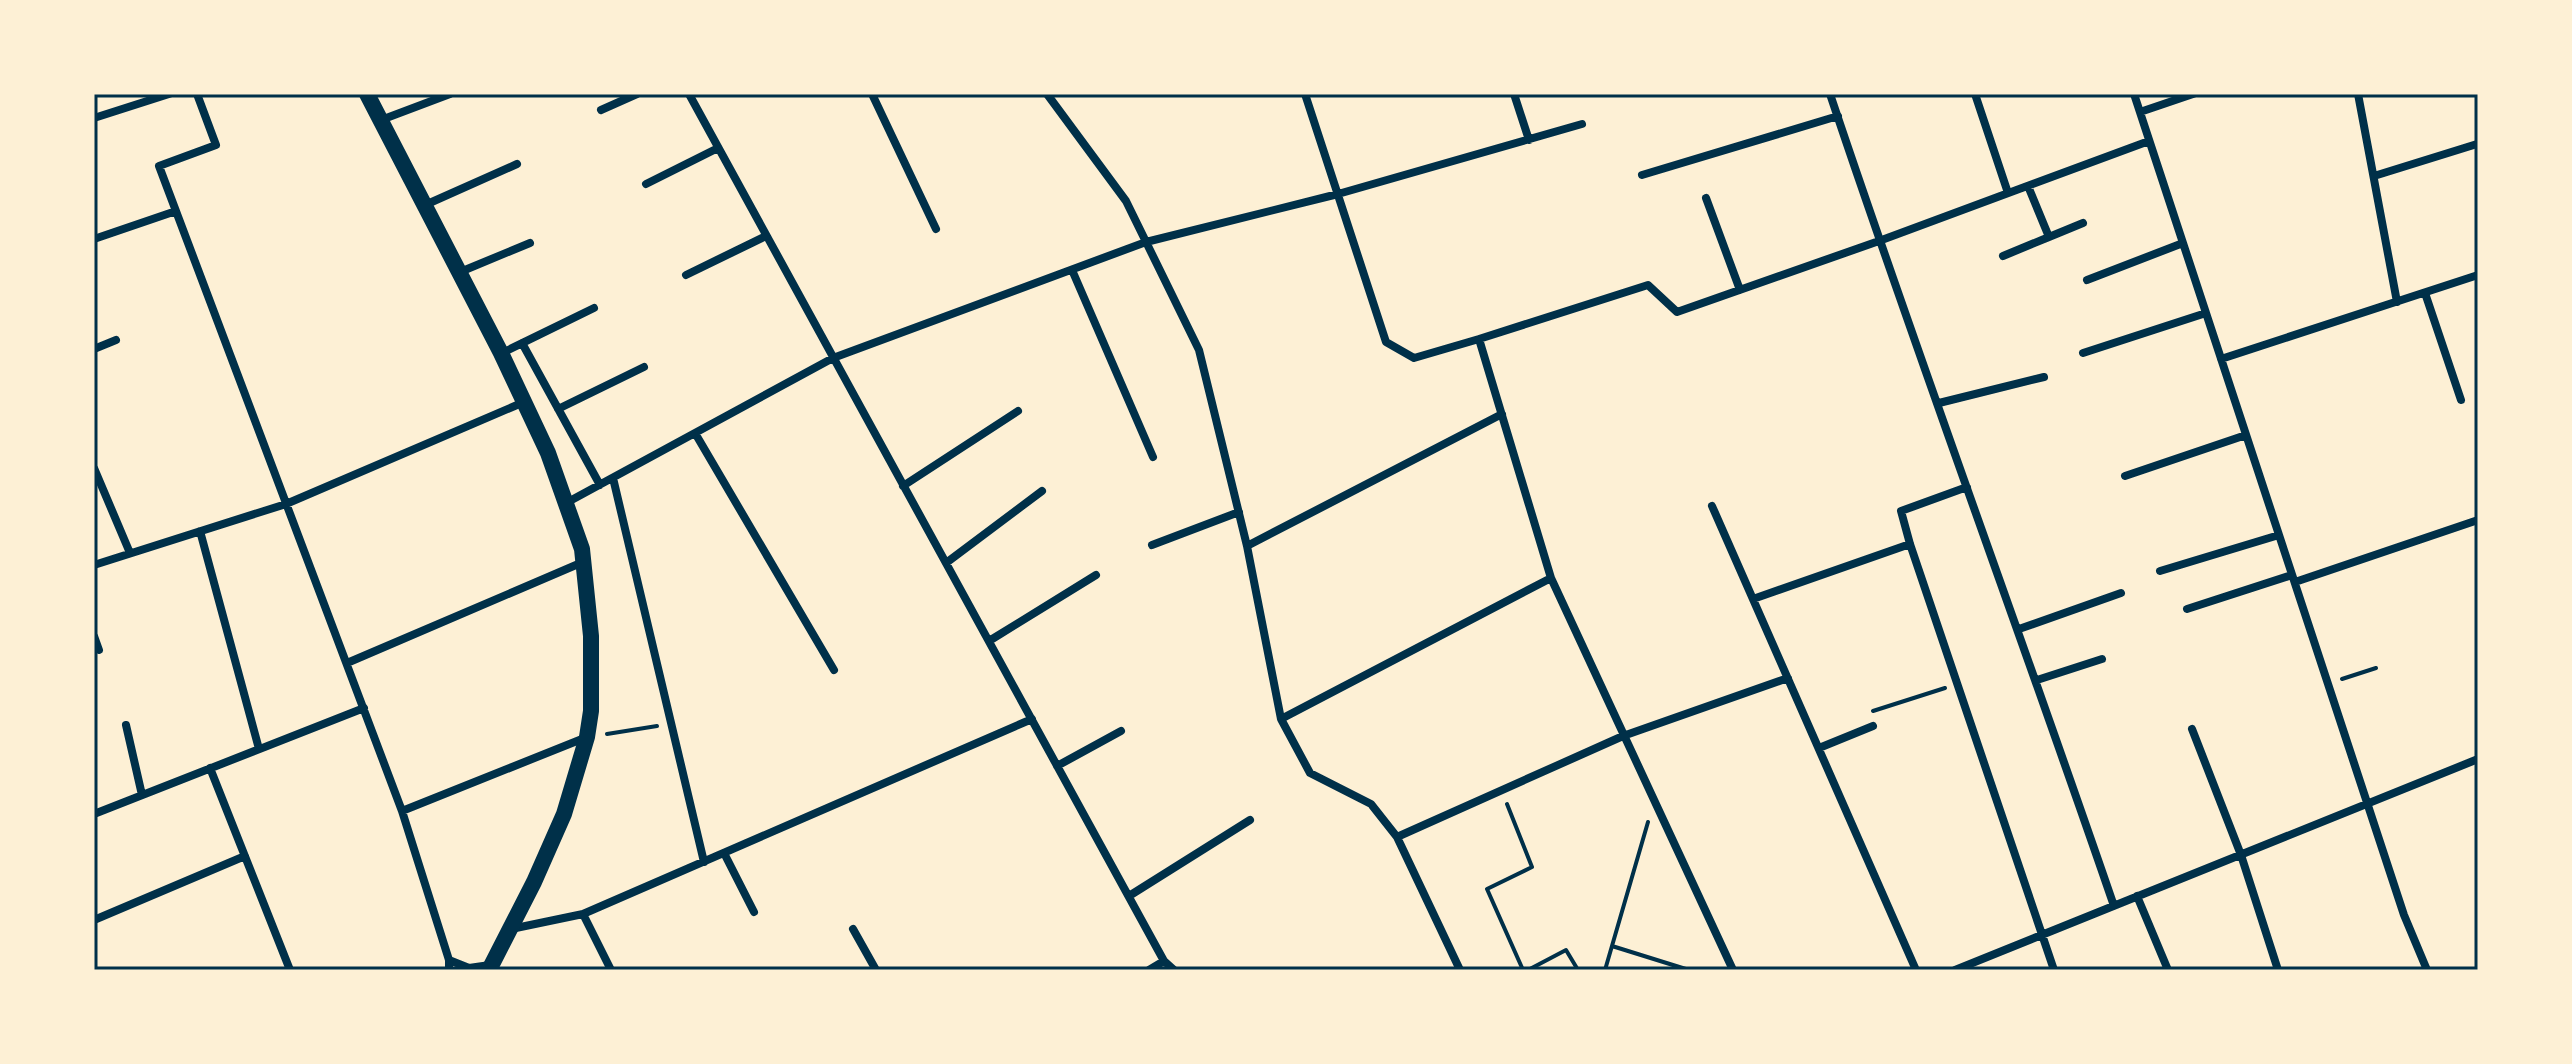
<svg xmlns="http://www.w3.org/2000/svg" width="2572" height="1064" font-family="Montserrat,sans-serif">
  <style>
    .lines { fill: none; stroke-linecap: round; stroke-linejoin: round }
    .path { stroke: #003049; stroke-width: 4 }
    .minor { stroke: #003049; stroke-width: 8 }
    .secondary { stroke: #003049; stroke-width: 16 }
    .neatline { fill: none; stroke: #003049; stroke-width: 3 }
  </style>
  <rect width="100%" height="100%" fill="#fdf0d5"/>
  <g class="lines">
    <path class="path" d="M 2342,679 L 2376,668
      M 1873,711 L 1945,688
      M 607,734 L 657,726
      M 1507,804 L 1532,867 L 1487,889 L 1523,970
      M 1612,946 L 1689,970
      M 1528,970 L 1566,950 L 1578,970
      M 1605,970 L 1648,822"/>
    <path class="minor" d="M 197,94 L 216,145 L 159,166 L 402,811 L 449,960 L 449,970
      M 689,94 L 1164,961 L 1174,970
      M 872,94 L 936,229
      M 1047,94 L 1126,201 L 1199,350 L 1247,546 L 1281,719 L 1310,773 L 1371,804 L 1397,837 L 1460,970
      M 1305,94 L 1386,342 L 1414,358 L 1479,339 L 1551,578 L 1733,970
      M 1514,94 L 1529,140
      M 1830,94 C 1921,366 2021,635 2114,906
      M 1975,94 L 2008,193
      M 2134,94 L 2404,915 L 2427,970
      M 2358,94 L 2397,302
      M 601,110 L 637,94
      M 2140,112 L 2193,94
      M 94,118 L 169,94
      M 381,120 L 450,94
      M 1642,175 L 1838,116
      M 2374,176 L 2477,144
      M 646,184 L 718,148
      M 2028,186 L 2049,237 L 2083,223
      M 1706,198 L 1740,290
      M 425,205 L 517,164
      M 94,239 L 176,211
      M 2003,256 L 2049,237
      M 1072,270 L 1153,457
      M 460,272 L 530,243
      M 686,275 L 766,236
      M 2087,280 L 2183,243
      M 2425,293 L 2461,400
      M 1479,339 L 1648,285 L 1677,312 L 1879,241 L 2149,141
      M 522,343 L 600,485
      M 94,349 L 116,340
      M 502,353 L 594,308
      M 2083,353 L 2206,313
      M 2221,359 L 2478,275
      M 1939,403 L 2044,377
      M 558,409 L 644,367
      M 695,433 L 834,670
      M 94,468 L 130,553
      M 2125,476 L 2246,435
      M 613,478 L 704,862
      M 903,486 L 1018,411
      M 1967,487 L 1901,511 L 1910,544 L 2054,970
      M 566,503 L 833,358 L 1146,242 L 1338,194 L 1582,124
      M 1712,506 L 1916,970
      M 200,531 L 259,749
      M 1152,545 L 1239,512
      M 1247,546 L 1502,414
      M 946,563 L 1042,491
      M 94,565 L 286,504 L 524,402
      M 2160,571 L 2279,535
      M 2295,582 L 2478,520
      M 1753,599 L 1910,544
      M 2187,609 L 2292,575
      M 2019,629 L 2121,593
      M 94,636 L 99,650
      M 989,641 L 1096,575
      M 347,663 L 583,562
      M 2037,680 L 2102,659
      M 1281,719 L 1551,578
      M 126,725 L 142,795
      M 2192,729 L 2241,855 L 2278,970
      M 1819,748 L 1873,726
      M 1057,766 L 1121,731
      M 210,768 L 290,970
      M 402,811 L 587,737
      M 94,814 L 364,708
      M 1397,837 L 1623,736 L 1788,678
      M 724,853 L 754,912
      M 1129,896 L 1250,820
      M 2137,896 L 2168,970
      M 583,914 L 611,970
      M 94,920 L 245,856
      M 511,929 L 583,914 L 1032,719
      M 853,929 L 876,970
      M 449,960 L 469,968 L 490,965
      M 1149,970 L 1164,961
      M 1955,970 L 2478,759"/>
    <path class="secondary" d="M 367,94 L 501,353 L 548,453 L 582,549 L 591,636 L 591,711 L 587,737 L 564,814 L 534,882 L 489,970"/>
  </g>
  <rect width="2572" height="1064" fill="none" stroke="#fdf0d5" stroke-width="192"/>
  <rect x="96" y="96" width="2380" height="872" class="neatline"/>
</svg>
